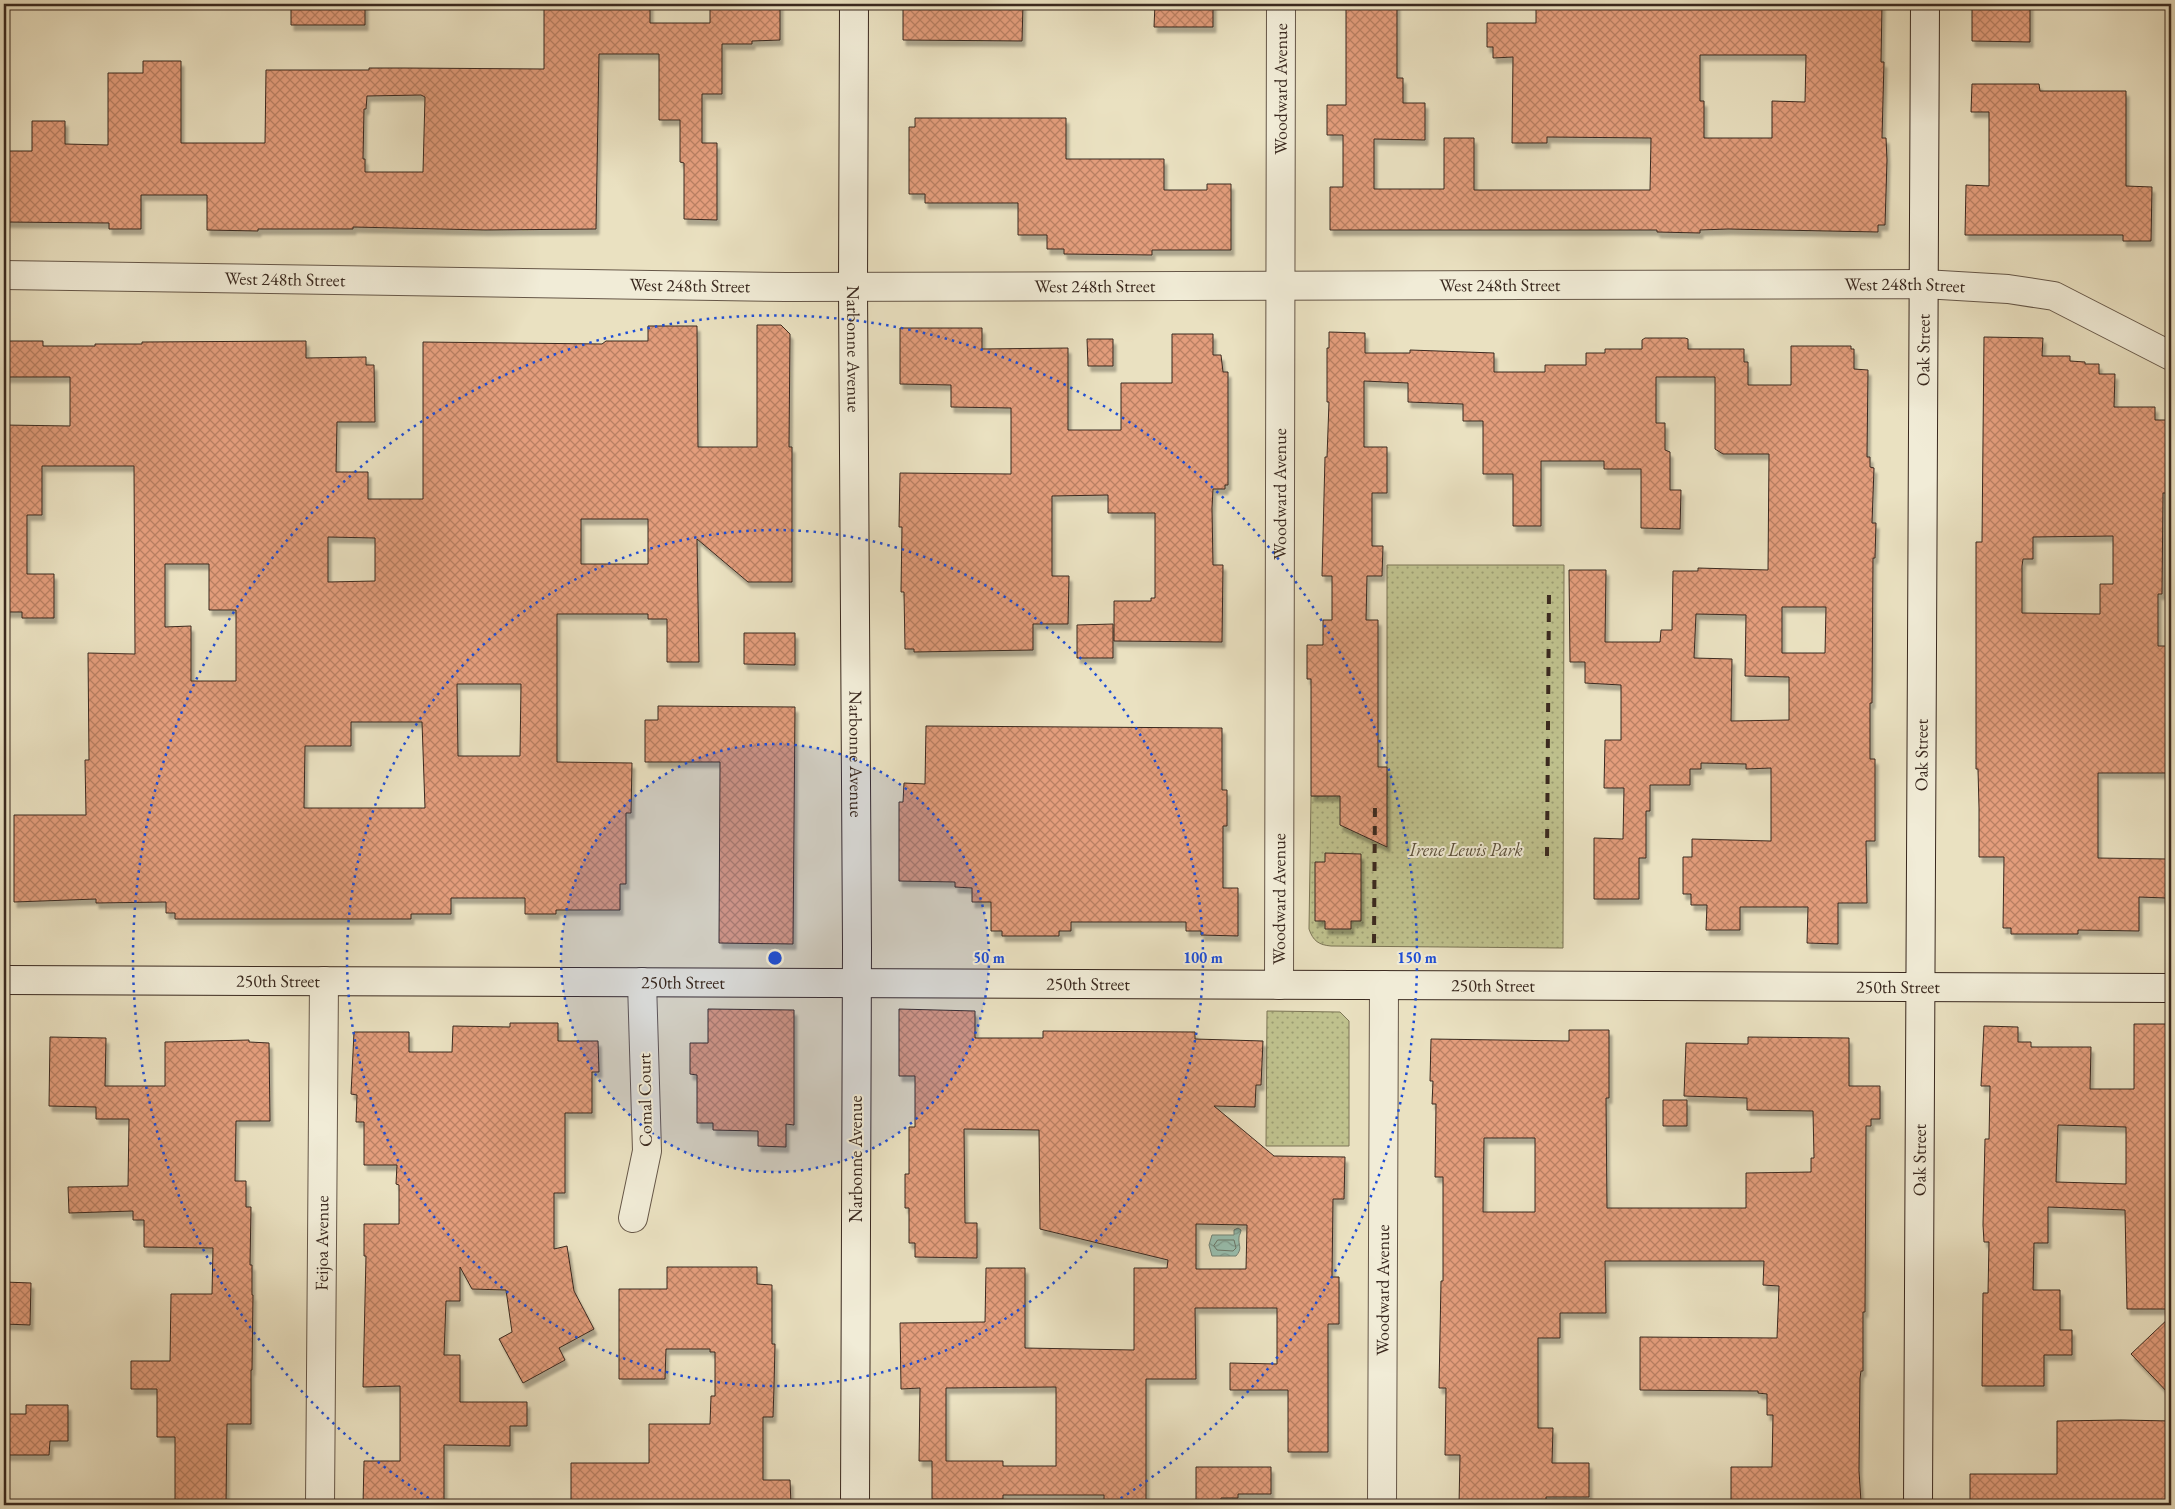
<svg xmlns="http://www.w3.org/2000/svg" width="2175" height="1509" font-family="'EB Garamond',serif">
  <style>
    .green { fill: url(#green-dots); stroke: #7c7556 }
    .water { fill: url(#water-waves); stroke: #728275 }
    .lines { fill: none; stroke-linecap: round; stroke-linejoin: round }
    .shore { stroke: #697466; stroke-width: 1 }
    .building { fill: url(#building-cross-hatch); stroke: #3a291f; fill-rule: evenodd; filter: url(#shadow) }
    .street-casing { stroke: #665748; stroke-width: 30 }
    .secondary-casing { stroke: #3a291f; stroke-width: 30 }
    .street { stroke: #f1ecd7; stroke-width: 28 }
    .secondary { stroke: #f1ecd7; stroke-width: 28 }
    .rail { stroke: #3a291f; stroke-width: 4; stroke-dasharray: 9 9; stroke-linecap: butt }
    .ring { fill: none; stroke: #1d4ed8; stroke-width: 2.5; stroke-dasharray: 2.5 5 }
    .labels { text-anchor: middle; stroke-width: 4; stroke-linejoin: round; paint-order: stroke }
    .street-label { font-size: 18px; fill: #3a291f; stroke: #f1ecd7 }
    .park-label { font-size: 18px; font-style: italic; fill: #5b4f3a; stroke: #f1ecd7 }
    .centre { fill: #1d4ed8; stroke: #f1ecd7; stroke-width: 2.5 }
    .ring-label { font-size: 15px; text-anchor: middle; font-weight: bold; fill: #1d4ed8; stroke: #f1ecd7; stroke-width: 4; stroke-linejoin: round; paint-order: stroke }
  </style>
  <defs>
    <pattern id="green-dots" width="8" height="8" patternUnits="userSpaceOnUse" patternTransform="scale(1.25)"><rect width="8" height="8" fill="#bfc18d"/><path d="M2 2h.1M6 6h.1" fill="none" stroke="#9c9d73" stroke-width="1.8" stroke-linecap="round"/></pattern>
    <pattern id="water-waves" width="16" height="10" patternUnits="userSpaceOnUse" patternTransform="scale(1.25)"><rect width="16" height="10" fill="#98beae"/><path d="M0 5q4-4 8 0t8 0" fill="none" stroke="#7d9a8d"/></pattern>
    <pattern id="building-cross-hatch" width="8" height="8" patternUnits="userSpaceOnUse" patternTransform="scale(1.25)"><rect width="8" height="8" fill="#e39d7b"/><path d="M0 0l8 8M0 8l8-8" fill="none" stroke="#b98064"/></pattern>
    <filter id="shadow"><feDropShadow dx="3" dy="5.5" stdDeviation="1" flood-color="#0004"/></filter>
  </defs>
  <rect width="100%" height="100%" fill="#eae1c1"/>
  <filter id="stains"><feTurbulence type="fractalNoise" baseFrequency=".004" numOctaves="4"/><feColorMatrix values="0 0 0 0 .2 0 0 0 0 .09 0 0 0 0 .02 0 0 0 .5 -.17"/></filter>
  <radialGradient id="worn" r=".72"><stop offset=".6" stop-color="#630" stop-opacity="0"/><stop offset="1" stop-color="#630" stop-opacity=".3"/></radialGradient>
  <path class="green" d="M 1387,565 L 1564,565 L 1563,948 L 1331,946 C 1319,945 1313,941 1309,929 L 1311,796 L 1387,795 Z
    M 1267,1011 L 1340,1012 L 1349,1021 L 1349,1146 L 1266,1146 Z"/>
  <path class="water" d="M 1238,1228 L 1241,1230 C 1241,1233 1239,1235 1239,1237 C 1238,1246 1243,1248 1236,1256 L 1212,1256 L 1209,1245 L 1212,1235 L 1234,1235 L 1234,1230 Z"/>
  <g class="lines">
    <path class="shore" d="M 1218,1240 L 1234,1240 L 1236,1248 L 1233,1251 L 1217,1250 L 1214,1246 Z"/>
  </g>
  <path class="building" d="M 291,4 L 365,4 L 365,25 L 291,25 Z
    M 544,4 L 650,4 L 650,23 L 710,23 L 710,6 L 780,4 L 780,40 L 752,41 L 752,44 L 722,44 L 722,94 L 702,94 L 702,143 L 717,143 L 717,220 L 684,219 L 684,163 L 680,162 L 680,120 L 659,120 L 659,54 L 599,54 L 596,229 L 485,230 L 353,227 L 353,229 L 258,229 L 258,231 L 207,230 L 207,195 L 141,195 L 141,229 L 109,229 L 109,223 L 4,222 L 4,151 L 32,151 L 32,121 L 65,121 L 65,144 L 108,145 L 108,73 L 143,73 L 143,61 L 181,61 L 181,143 L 265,143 L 266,70 L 369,70 L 369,68 L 404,68 L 544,69 ZM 421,95 L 425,97 L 423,172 L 365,172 L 365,159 L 363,159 L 364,109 L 366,109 L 367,96 Z
    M 903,4 L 1023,4 L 1022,41 L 903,40 Z
    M 1155,4 L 1213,4 L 1213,27 L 1154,27 Z
    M 1346,4 L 1397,4 L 1397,78 L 1403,78 L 1403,103 L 1425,103 L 1425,140 L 1374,139 L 1374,189 L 1444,189 L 1444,138 L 1474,138 L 1474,190 L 1650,190 L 1651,138 L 1547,137 L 1547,143 L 1512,143 L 1513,57 L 1493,58 L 1493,47 L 1487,47 L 1487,23 L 1536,23 L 1536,4 L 1882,4 L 1881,62 L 1884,62 L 1882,138 L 1886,138 L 1887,160 L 1885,225 L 1878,225 L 1878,232 L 1728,229 L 1700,230 L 1700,233 L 1657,232 L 1657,230 L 1330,230 L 1330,187 L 1343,187 L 1343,135 L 1327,135 L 1327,105 L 1346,105 ZM 1700,55 L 1806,55 L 1805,102 L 1772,101 L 1772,138 L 1704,138 L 1704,101 L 1700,101 Z
    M 1972,4 L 2030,4 L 2030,42 L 1972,41 Z
    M 1972,84 L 2039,84 L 2040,91 L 2126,91 L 2126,186 L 2152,187 L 2151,241 L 2123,241 L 2123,235 L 1965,235 L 1966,185 L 1989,186 L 1989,112 L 1971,112 Z
    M 915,118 L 1066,118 L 1066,159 L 1164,159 L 1164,190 L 1207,190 L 1207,184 L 1231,184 L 1231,250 L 1152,250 L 1152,255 L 1064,254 L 1064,249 L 1047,249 L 1047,235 L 1018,235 L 1018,203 L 925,203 L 925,194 L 909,194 L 909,127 L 915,127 Z
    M 757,325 L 781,325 L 790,334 L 789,447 L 792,447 L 792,582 L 748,582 L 697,539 L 699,662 L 667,662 L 667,619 L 648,619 L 648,614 L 557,614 L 557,762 L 632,763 L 631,813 L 626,813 L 626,884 L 620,884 L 620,910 L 556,910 L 556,914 L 525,914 L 525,898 L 451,898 L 451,914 L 411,914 L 411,919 L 175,919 L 175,913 L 166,913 L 166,902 L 96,903 L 96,899 L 14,902 L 14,815 L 86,815 L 85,760 L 89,760 L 88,653 L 135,654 L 134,466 L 42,466 L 42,515 L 27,515 L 27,574 L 54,574 L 54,618 L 22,618 L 22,612 L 4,612 L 4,425 L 70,426 L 70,377 L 4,377 L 4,341 L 43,341 L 43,346 L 95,346 L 95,344 L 142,344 L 142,342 L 306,341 L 306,358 L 366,357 L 366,365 L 374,365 L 375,422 L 337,422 L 336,472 L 368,472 L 368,499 L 423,499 L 423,342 L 602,344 L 606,341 L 648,341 L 648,326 L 697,326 L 698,447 L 757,447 ZM 581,519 L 648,519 L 648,564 L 581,564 ZM 328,537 L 375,538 L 375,581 L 328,582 ZM 165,564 L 209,564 L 209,610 L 236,610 L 236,681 L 191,681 L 191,626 L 165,627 ZM 457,684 L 521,684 L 520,756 L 458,756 ZM 351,722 L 422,722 L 425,808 L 304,808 L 305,746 L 351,746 Z
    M 900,328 L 982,328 L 982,349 L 1068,348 L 1068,430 L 1121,430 L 1121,383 L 1172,383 L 1172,334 L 1213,334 L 1213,355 L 1221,355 L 1223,372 L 1228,372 L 1228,485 L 1225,485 L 1225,489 L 1213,489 L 1212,508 L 1213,565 L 1223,565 L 1222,642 L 1114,641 L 1114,601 L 1151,601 L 1151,598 L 1155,598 L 1155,513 L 1108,513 L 1108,495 L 1052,496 L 1052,576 L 1069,576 L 1068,624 L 1033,624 L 1033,650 L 914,652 L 914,649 L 905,649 L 904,592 L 901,592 L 902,527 L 899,527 L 900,473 L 1011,474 L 1011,408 L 951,407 L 951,385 L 900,384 Z
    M 1329,332 L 1365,333 L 1365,353 L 1410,353 L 1410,350 L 1494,353 L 1494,372 L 1545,372 L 1545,365 L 1586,365 L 1586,353 L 1605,353 L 1605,349 L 1642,349 L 1642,340 L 1645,338 L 1685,338 L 1688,339 L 1688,349 L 1744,349 L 1744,362 L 1748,362 L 1748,385 L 1791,385 L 1791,346 L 1851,346 L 1851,349 L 1854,349 L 1854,369 L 1868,370 L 1867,457 L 1870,457 L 1870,467 L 1874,468 L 1872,523 L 1876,523 L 1875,558 L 1873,558 L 1872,703 L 1870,703 L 1870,759 L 1875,759 L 1875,841 L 1866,841 L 1867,903 L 1838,903 L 1838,944 L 1807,943 L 1808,907 L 1740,907 L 1740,930 L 1706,930 L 1707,905 L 1691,905 L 1691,894 L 1683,894 L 1683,857 L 1692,857 L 1692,839 L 1771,841 L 1771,768 L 1746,769 L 1746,764 L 1701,763 L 1701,769 L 1690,769 L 1690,785 L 1650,785 L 1650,811 L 1646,811 L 1646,858 L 1639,858 L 1639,899 L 1594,899 L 1594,838 L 1623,839 L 1624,788 L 1604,788 L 1605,740 L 1621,740 L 1621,685 L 1585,683 L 1585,662 L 1570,662 L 1569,570 L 1606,570 L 1605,642 L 1660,642 L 1661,630 L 1672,630 L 1673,571 L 1698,571 L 1698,568 L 1768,570 L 1769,454 L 1723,454 L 1715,449 L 1715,377 L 1656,377 L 1656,423 L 1665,423 L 1665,450 L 1670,452 L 1670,490 L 1681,490 L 1680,529 L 1641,528 L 1641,469 L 1604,469 L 1604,461 L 1541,461 L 1541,526 L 1513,526 L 1513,474 L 1483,474 L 1483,421 L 1463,421 L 1463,404 L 1408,402 L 1408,383 L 1364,381 L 1364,447 L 1387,447 L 1387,493 L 1372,493 L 1372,546 L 1383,546 L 1382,576 L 1367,576 L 1366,620 L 1378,620 L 1378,767 L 1387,767 L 1387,847 L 1340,825 L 1340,796 L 1311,796 L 1311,679 L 1307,679 L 1307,645 L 1323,645 L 1323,620 L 1332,620 L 1332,576 L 1322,576 L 1325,457 L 1327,457 L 1329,402 L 1327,402 L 1327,348 L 1329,348 ZM 1782,607 L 1826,607 L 1825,653 L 1782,653 ZM 1696,614 L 1746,615 L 1745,676 L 1789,677 L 1789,720 L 1731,721 L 1732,659 L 1694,658 Z
    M 1984,337 L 2043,338 L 2042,356 L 2070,356 L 2070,361 L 2085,362 L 2085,364 L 2099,364 L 2099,374 L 2115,374 L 2114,407 L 2155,407 L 2155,420 L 2171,420 L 2171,446 L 2169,446 L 2169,493 L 2163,493 L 2162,594 L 2158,594 L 2158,646 L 2168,646 L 2168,773 L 2098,773 L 2098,858 L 2167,859 L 2166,898 L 2139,897 L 2139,931 L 2078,930 L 2078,934 L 2011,934 L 2011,928 L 2003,928 L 2004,857 L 1979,857 L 1979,808 L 1978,769 L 1976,769 L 1976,542 L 1982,542 ZM 2113,536 L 2113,584 L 2100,584 L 2100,614 L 2022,613 L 2022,566 L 2023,559 L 2033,559 L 2033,537 Z
    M 1087,339 L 1113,339 L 1113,366 L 1088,366 Z
    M 1113,624 L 1113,658 L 1077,658 L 1077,625 Z
    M 744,633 L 795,633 L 795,665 L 744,664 Z
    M 658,706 L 795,707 L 793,944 L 719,943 L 720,762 L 645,762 L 645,720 L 658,720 Z
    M 926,726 L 1222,728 L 1222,790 L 1227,790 L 1227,826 L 1223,826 L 1223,888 L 1238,888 L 1238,936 L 1201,935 L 1201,931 L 1186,931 L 1186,922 L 1071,922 L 1071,931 L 1059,931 L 1059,936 L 1002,936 L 1002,931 L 991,931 L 991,902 L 972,902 L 972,888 L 955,887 L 955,882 L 899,881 L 899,802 L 903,802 L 904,783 L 925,784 Z
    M 1325,853 L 1361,854 L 1361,921 L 1351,921 L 1351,929 L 1325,929 L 1325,921 L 1315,921 L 1315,862 L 1325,862 Z
    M 708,1009 L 794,1010 L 794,1125 L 786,1124 L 786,1147 L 758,1146 L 758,1131 L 713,1130 L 713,1123 L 697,1123 L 697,1075 L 690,1074 L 690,1043 L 708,1043 Z
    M 899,1009 L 975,1011 L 975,1038 L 1043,1038 L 1043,1031 L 1195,1032 L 1195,1039 L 1263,1041 L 1261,1085 L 1256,1085 L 1255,1107 L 1214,1106 L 1274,1156 L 1345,1157 L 1344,1199 L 1333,1199 L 1332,1277 L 1339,1277 L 1339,1324 L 1328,1324 L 1328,1452 L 1288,1452 L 1288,1390 L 1230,1390 L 1230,1363 L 1277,1364 L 1277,1308 L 1195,1308 L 1196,1379 L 1146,1379 L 1146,1505 L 1104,1505 L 1104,1495 L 1003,1495 L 1003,1499 L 932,1499 L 932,1461 L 919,1461 L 920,1388 L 901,1389 L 900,1323 L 985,1322 L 986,1268 L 1025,1268 L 1025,1348 L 1134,1350 L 1134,1268 L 1167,1268 L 1168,1260 L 1040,1229 L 1039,1130 L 964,1129 L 965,1223 L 977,1223 L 977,1258 L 915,1257 L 915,1243 L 909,1243 L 909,1208 L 905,1208 L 905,1174 L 909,1174 L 909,1127 L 915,1127 L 915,1076 L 899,1076 ZM 1196,1224 L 1247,1225 L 1246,1269 L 1196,1269 ZM 1056,1387 L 1056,1466 L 1003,1466 L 1003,1461 L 946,1461 L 946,1388 Z
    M 510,1023 L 558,1023 L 558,1041 L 598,1041 L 599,1072 L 592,1072 L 592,1113 L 565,1113 L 565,1193 L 554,1193 L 554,1249 L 567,1246 L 574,1291 L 594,1329 L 559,1348 L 565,1360 L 523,1383 L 499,1339 L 512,1332 L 506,1290 L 472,1289 L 460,1267 L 460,1301 L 446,1301 L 444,1355 L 460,1355 L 460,1402 L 527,1402 L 527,1426 L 510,1426 L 510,1446 L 444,1445 L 444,1505 L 363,1505 L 364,1461 L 400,1461 L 400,1386 L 363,1387 L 366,1256 L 364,1256 L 364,1224 L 399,1224 L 399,1185 L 396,1184 L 397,1165 L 364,1165 L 364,1122 L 356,1122 L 357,1095 L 351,1094 L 354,1032 L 409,1032 L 409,1052 L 452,1052 L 453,1026 L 510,1027 Z
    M 2134,1024 L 2171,1024 L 2171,1309 L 2127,1309 L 2125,1210 L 2048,1207 L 2048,1243 L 2034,1243 L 2033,1290 L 2060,1290 L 2060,1330 L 2072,1330 L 2072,1355 L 2044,1355 L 2044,1386 L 1982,1386 L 1983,1293 L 1988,1293 L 1989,1242 L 1984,1242 L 1983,1225 L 1985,1139 L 1989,1139 L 1990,1086 L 1981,1086 L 1984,1026 L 2018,1027 L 2018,1042 L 2031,1042 L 2031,1047 L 2091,1047 L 2090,1089 L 2134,1089 ZM 2058,1125 L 2126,1127 L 2126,1184 L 2056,1182 Z
    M 1569,1030 L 1609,1030 L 1609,1098 L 1606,1098 L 1607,1208 L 1746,1208 L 1746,1173 L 1811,1172 L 1811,1158 L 1814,1158 L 1813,1111 L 1747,1110 L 1747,1098 L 1684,1096 L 1686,1043 L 1748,1044 L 1748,1037 L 1849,1038 L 1849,1086 L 1880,1086 L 1880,1119 L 1871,1119 L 1871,1126 L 1866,1126 L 1865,1312 L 1863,1312 L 1863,1371 L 1861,1371 L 1860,1378 L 1859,1471 L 1861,1502 L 1853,1502 L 1853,1505 L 1731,1505 L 1731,1467 L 1772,1467 L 1773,1415 L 1767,1415 L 1767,1394 L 1758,1393 L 1758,1391 L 1640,1390 L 1640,1337 L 1777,1338 L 1779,1286 L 1763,1285 L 1764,1261 L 1605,1261 L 1606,1313 L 1560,1313 L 1560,1338 L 1538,1338 L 1538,1428 L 1553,1428 L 1552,1463 L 1589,1463 L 1589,1497 L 1546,1497 L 1546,1505 L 1459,1505 L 1460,1455 L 1445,1455 L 1446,1388 L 1439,1388 L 1441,1281 L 1443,1281 L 1443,1177 L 1435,1177 L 1436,1104 L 1432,1104 L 1433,1081 L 1430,1081 L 1431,1039 L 1569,1041 ZM 1484,1138 L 1535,1138 L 1535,1212 L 1483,1212 Z
    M 50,1037 L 106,1038 L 105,1086 L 165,1086 L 165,1042 L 249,1040 L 249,1042 L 269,1043 L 270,1121 L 236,1121 L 235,1181 L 246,1181 L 246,1207 L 251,1207 L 250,1265 L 252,1265 L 252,1295 L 253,1295 L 252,1370 L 251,1370 L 251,1424 L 227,1424 L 226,1505 L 175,1505 L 175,1437 L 157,1437 L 157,1389 L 131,1389 L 131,1361 L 170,1361 L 171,1294 L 212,1294 L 213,1248 L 144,1247 L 144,1220 L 133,1220 L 133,1211 L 69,1213 L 68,1187 L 128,1186 L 129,1119 L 96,1119 L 96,1107 L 49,1106 Z
    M 1663,1100 L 1687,1100 L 1687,1126 L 1663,1126 Z
    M 667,1267 L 757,1267 L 757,1284 L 772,1285 L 772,1344 L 775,1344 L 774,1387 L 773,1417 L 763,1417 L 763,1480 L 790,1480 L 791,1505 L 571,1505 L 571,1463 L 649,1463 L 649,1424 L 710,1424 L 711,1396 L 715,1396 L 715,1352 L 710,1352 L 710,1349 L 666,1349 L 665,1379 L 619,1379 L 619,1289 L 667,1289 Z
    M 4,1282 L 31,1283 L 30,1325 L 4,1324 Z
    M 2171,1316 L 2171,1396 L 2131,1354 Z
    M 26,1405 L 68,1405 L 68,1441 L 50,1441 L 49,1455 L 4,1455 L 4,1414 L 26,1414 Z
    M 2121,1420 L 2171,1421 L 2171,1505 L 1970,1505 L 1970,1474 L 2057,1474 L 2057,1421 Z
    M 1196,1467 L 1271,1467 L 1271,1494 L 1238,1494 L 1238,1498 L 1221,1498 L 1221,1505 L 1196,1505 Z"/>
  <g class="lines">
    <defs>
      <g id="street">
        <path id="s1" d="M 4,275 L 786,287 L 1924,284 L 2008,289 L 2054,296 L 2171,356"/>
        <path id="s2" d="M 1279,985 L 1281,4"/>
        <path d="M 633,1218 L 647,1151 L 642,982"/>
        <path id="s3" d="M 320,1505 L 324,981"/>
        <path id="s4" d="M 1382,1505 L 1384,985"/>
      </g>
      <g id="secondary">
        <path id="s5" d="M 854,4 L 853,287 L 857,947 L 855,1505"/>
        <path id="s6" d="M 4,980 L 2171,988"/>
        <path id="s7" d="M 1918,1505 L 1925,4"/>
      </g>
    </defs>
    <use href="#street" class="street-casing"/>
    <use href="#secondary" class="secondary-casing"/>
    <use href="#street" class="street"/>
    <use href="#secondary" class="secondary"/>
    <path class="rail" d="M 1547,856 L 1549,593
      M 1374,943 L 1375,800"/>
  </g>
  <circle cx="775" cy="958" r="214" fill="#1d4ed8" fill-opacity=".12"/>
  <g class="ring">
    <circle cx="775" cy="958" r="214"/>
    <circle cx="775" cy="958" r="428"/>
    <path d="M435 1502A642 642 0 1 1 1115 1502"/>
  </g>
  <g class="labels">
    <g class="street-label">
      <text dy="6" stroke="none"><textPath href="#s2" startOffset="896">Woodward Avenue</textPath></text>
      <text dy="6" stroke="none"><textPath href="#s1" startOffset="281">West 248th Street</textPath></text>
      <text dy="6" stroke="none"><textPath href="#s1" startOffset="686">West 248th Street</textPath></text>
      <text dy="6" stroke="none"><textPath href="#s1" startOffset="1496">West 248th Street</textPath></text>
      <text dy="6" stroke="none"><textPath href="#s1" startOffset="1901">West 248th Street</textPath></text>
      <text dy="6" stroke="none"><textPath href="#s1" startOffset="1091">West 248th Street</textPath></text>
      <text dy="6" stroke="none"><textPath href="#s5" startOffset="345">Narbonne Avenue</textPath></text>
      <text dy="6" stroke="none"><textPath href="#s7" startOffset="1155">Oak Street</textPath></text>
      <text dy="6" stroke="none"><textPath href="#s2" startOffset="491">Woodward Avenue</textPath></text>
      <text dy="6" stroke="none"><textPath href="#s5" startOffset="750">Narbonne Avenue</textPath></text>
      <text dy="6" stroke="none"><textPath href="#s7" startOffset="750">Oak Street</textPath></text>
      <text dy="6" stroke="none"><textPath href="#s2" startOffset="86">Woodward Avenue</textPath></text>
      <text dy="6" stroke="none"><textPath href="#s6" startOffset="274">250th Street</textPath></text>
      <text dy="6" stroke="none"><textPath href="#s6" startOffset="679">250th Street</textPath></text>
      <text dy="6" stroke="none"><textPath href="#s6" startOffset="1084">250th Street</textPath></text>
      <text dy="6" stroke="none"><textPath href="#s6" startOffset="1489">250th Street</textPath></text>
      <text dy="6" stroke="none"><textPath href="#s6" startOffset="1894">250th Street</textPath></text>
      <text transform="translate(645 1100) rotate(-91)" y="6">Comal Court</text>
      <text transform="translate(856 1159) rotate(-90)" y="6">Narbonne Avenue</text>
      <text dy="6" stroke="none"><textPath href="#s7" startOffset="345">Oak Street</textPath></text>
      <text dy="6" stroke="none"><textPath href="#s3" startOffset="262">Feijoa Avenue</textPath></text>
      <text dy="6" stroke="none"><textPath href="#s4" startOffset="215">Woodward Avenue</textPath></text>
    </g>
    <g class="park-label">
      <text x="1466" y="856">Irene Lewis Park</text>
    </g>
  </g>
  <circle cx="775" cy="958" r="8" class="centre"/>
  <g class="ring-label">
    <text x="989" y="963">50 m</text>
    <text x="1203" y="963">100 m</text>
    <text x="1417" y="963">150 m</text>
  </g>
  <rect width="2175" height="1509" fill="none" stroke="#eae1c1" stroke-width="20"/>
  <rect x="5" y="5" width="2165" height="1499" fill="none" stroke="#3a291f" stroke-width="2.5"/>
  <rect x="10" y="10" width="2155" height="1489" fill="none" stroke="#3a291f"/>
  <rect width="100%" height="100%" filter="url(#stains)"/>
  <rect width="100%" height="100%" fill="url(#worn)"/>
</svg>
